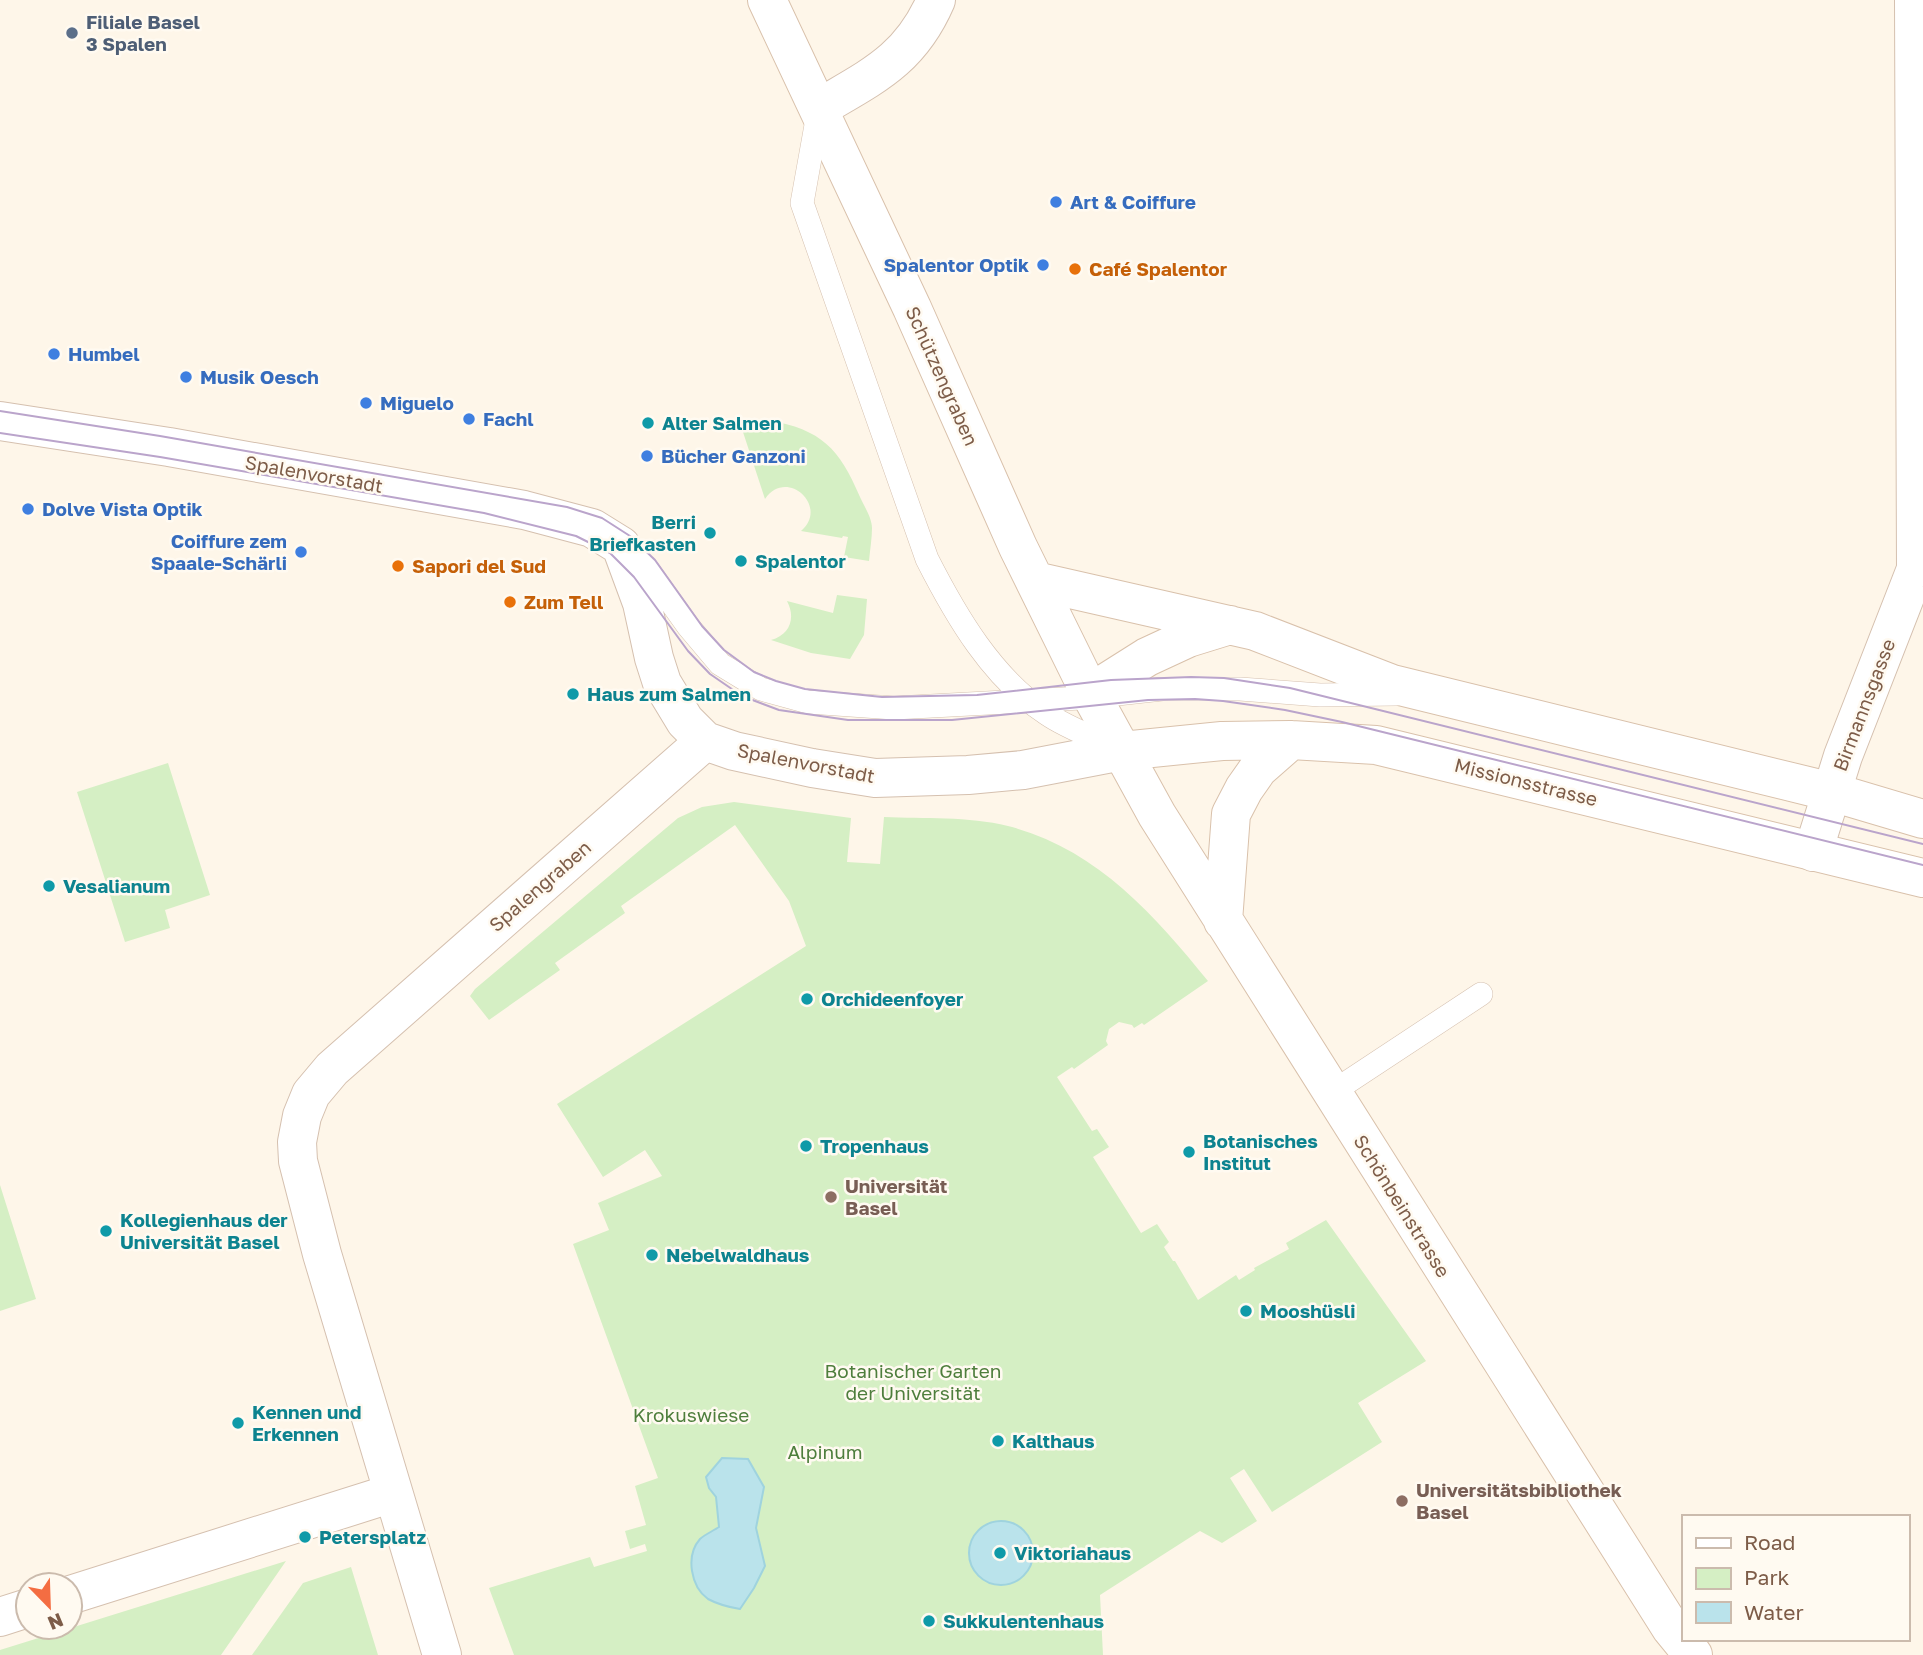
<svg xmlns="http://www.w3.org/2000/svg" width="1923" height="1655" font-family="'Golos Text',sans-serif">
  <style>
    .green { fill: #d5efc4 }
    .water { fill: #bae3eb; stroke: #9fd3de; stroke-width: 2 }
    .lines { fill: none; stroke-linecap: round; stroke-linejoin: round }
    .lane-casing { stroke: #d5c0af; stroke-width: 24 }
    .street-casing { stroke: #d5c0af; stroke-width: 40 }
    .secondary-casing { stroke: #d9c1ab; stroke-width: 40 }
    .lane { stroke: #fff; stroke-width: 23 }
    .street { stroke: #fff; stroke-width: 38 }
    .secondary { stroke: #fff; stroke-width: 38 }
    .tram { stroke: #baa4cb; stroke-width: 2 }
    .service-dot { fill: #5c6f8a; stroke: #fffaf1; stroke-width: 2.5 }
    .shop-dot { fill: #3f7fe0; stroke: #fffaf1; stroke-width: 2.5 }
    .food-dot { fill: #e8710a; stroke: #fffaf1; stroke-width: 2.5 }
    .culture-dot { fill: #0f9aa8; stroke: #fffaf1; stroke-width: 2.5 }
    .education-dot { fill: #8d6e63; stroke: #fffaf1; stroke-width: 2.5 }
    .labels { text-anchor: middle; stroke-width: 5; stroke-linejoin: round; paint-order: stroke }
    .service-label { font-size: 19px; font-weight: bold; fill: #4e5e75; stroke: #fffaf1; text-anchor: start }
    .shop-label { font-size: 19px; font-weight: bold; fill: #366cbe; stroke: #fffaf1; text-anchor: start }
    .food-label { font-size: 19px; font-weight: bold; fill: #c56008; stroke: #fffaf1; text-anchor: start }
    .street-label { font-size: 19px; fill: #7d5c48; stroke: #fffaf1 }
    .culture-label { font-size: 19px; font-weight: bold; fill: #0d838f; stroke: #fffaf1; text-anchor: start }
    .education-label { font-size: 19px; font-weight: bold; fill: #785e54; stroke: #fffaf1; text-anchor: start }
    .park-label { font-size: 19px; fill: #4e7e3c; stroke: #fffaf1 }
  </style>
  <rect width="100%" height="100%" fill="#fef6e9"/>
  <path class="green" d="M 768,420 C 822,430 839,448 860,497 C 864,506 872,518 872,528 C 872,538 870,550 869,561 L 844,557 L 848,537 L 843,536 L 842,538 L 801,531 C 830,506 786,467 765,499 L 741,426 L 755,421 Z
    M 837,595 L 867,599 L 864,635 L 850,659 L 811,653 L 771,640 C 790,635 796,618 787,601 L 833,613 Z
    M 168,763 L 210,895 L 165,910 L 170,928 L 125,942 L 77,792 Z
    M 734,802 L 851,818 L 847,862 L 880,864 L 884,817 C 924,819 968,816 1008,826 C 1095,848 1154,914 1208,981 L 1144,1025 L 1142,1023 L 1134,1028 L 1132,1025 L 1119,1022 L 1109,1029 L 1106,1041 L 1108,1045 L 1074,1069 L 1072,1067 L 1057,1077 L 1092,1131 L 1097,1129 L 1109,1147 L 1093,1157 L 1141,1233 L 1157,1224 L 1169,1242 L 1164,1247 L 1173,1261 L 1175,1261 L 1198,1300 L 1236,1275 L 1239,1280 L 1255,1270 L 1254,1268 L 1289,1249 L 1286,1243 L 1326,1220 L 1426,1361 L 1358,1403 L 1382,1442 L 1272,1512 L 1244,1469 L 1230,1478 L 1257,1521 L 1222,1543 L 1200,1531 L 1100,1595 L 1103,1655 L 514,1655 L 489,1588 L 590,1557 L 594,1567 L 647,1551 L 645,1544 L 630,1549 L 625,1531 L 646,1525 L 635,1486 L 658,1478 L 573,1244 L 609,1230 L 598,1203 L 662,1176 L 645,1150 L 603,1177 L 557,1104 L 806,946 L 789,901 L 735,825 L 621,906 L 625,913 L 555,963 L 560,970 L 489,1020 L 470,996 L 475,989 L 678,818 L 702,807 Z
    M 0,1185 L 36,1299 L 0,1311 Z
    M 286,1561 L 221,1655 L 0,1655 L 0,1650 Z
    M 351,1567 L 378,1655 L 252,1655 L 303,1583 Z"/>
  <path class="water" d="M 722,1458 L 748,1459 L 764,1487 L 756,1528 L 765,1566 L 754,1588 L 740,1609 C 728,1607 719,1605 708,1599 C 691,1587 685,1556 700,1539 C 704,1535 713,1531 719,1527 L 716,1497 L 709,1488 L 706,1477 Z
    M969 1553a32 32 0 1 1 64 0a32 32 0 1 1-64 0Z"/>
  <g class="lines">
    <defs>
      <path id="lane" d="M 818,114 L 802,203 L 927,559 C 956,616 992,678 1047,714 C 1069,729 1096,738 1119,749
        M 631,555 L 646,567 L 688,626 L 720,664 L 761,689 L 808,702 L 894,708 L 1081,698 L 1162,689 L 1240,689 L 1320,695 L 1396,694
        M 1331,1093 L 1481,994"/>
      <path id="street" d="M 1914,0 L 1916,569
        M 819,108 C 873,76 910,60 936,0
        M 0,421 L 169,447 L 524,510 L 592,528 L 621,546 L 642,603 L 654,658 L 662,683 L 685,721 L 705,741 L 734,751 L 812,768 L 875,778 L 968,775 L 1023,770 L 1122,751
        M 1813,852 L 1843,756 L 1916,569 L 1923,561
        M 70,1595 L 393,1493
        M 0,1617 L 28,1608
        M 442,1655 L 322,1254 L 298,1161 L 297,1142 L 302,1116 L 311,1094 L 332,1069 L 705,741"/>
      <path id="secondary" d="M 767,0 L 912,308 L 1018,547 L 1090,693 L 1157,815 L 1671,1628 L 1693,1655
        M 1035,581 L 1255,631 L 1392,684 L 1832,792 L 1923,819
        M 1090,693 L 1147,657 L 1188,638 L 1230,625
        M 1122,751 L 1222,741 L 1291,740 L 1376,745 L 1923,878
        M 1223,921 L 1231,814 L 1244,789 L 1258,769 L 1291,740"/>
    </defs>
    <use href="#lane" class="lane-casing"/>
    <use href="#street" class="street-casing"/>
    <use href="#secondary" class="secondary-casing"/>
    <use href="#lane" class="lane"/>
    <use href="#street" class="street"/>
    <use href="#secondary" class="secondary"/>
    <path class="tram" d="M 0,411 L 160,436 L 567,507 L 602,518 L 630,536 L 655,560 L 702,626 L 724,650 L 754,672 L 776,681 L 805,689 L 882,697 L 977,695 L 1111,680 L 1191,677 L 1224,678 L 1290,688 L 1923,844
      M 0,433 L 160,457 L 484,513 L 576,536 L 610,553 L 634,577 L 688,651 L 710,674 L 742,696 L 779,710 L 848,720 L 952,720 L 1148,700 L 1195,699 L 1223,701 L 1285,710 L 1342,722 L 1923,865"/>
  </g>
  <circle class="service-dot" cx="72" cy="33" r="7"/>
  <g class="shop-dot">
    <circle cx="1056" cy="202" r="7"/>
    <circle cx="1043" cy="265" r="7"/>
    <circle cx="54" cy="354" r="7"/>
    <circle cx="186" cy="377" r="7"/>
    <circle cx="366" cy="403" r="7"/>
    <circle cx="469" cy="419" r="7"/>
    <circle cx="647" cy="456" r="7"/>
    <circle cx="28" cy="509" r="7"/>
    <circle cx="301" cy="552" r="7"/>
  </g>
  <g class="food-dot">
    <circle cx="1075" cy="269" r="7"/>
    <circle cx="398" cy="566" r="7"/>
    <circle cx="510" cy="602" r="7"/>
  </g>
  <g class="culture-dot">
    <circle cx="648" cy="423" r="7"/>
    <circle cx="710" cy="533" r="7"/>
    <circle cx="741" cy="561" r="7"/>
    <circle cx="573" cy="694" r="7"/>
    <circle cx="49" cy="886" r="7"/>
    <circle cx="807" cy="999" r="7"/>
    <circle cx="806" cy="1146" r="7"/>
    <circle cx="1189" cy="1152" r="7"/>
    <circle cx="106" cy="1231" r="7"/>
    <circle cx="652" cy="1255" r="7"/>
    <circle cx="1246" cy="1311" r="7"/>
    <circle cx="238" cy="1423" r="7"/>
    <circle cx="998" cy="1441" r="7"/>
    <circle cx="305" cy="1537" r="7"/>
    <circle cx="1000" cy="1553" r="7"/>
    <circle cx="929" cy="1621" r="7"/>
  </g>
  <g class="education-dot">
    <circle cx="831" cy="1197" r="7"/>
    <circle cx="1402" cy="1501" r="7"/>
  </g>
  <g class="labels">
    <g class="service-label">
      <text x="86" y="29">Filiale Basel<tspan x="86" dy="22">3 Spalen</tspan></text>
    </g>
    <g class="shop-label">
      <text x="1070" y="209">Art &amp; Coiffure</text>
      <text x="1029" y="272" text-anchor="end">Spalentor Optik</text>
      <text x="68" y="361">Humbel</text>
      <text x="200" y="384">Musik Oesch</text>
      <text x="380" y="410">Miguelo</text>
      <text x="483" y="426">Fachl</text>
      <text x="661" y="463">Bücher Ganzoni</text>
      <text x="42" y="516">Dolve Vista Optik</text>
      <text x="287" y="548" text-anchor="end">Coiffure zem<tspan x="287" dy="22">Spaale-Schärli</tspan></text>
    </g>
    <g class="food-label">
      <text x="1089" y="276">Café Spalentor</text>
      <text x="412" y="573">Sapori del Sud</text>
      <text x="524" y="609">Zum Tell</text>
    </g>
    <g class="street-label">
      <text transform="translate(942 376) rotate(66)" y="7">Schützengraben</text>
      <text transform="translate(314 474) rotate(10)" y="7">Spalenvorstadt</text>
      <text transform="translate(1864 705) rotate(-69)" y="7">Birmannsgasse</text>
      <text transform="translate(806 763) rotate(11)" y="7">Spalenvorstadt</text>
      <text transform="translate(1526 782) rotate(14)" y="7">Missionsstrasse</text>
      <text transform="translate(540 886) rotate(-41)" y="7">Spalengraben</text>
      <text transform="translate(1402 1206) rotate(58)" y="7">Schönbeinstrasse</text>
    </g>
    <g class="culture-label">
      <text x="662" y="430">Alter Salmen</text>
      <text x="696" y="529" text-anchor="end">Berri<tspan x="696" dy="22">Briefkasten</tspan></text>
      <text x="755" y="568">Spalentor</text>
      <text x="587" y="701">Haus zum Salmen</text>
      <text x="63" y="893">Vesalianum</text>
      <text x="821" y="1006">Orchideenfoyer</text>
      <text x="1203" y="1148">Botanisches<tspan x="1203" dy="22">Institut</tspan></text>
      <text x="820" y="1153">Tropenhaus</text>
      <text x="120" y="1227">Kollegienhaus der<tspan x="120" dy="22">Universität Basel</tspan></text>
      <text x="666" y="1262">Nebelwaldhaus</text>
      <text x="1260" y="1318">Mooshüsli</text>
      <text x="252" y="1419">Kennen und<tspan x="252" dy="22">Erkennen</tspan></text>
      <text x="1012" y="1448">Kalthaus</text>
      <text x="319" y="1544">Petersplatz</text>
      <text x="1014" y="1560">Viktoriahaus</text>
      <text x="943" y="1628">Sukkulentenhaus</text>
    </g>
    <g class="education-label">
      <text x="845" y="1193">Universität<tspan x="845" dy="22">Basel</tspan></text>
      <text x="1416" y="1497">Universitätsbibliothek<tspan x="1416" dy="22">Basel</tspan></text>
    </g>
    <g class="park-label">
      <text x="913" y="1378">Botanischer Garten<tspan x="913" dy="22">der Universität</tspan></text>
      <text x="691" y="1422">Krokuswiese</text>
      <text x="825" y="1459">Alpinum</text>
    </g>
  </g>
  <rect x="1682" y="1515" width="228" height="126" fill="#fffaf1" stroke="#cbbbad" stroke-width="2"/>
  <rect x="1696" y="1538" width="35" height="10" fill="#ffffff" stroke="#cbbbad" stroke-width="2"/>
  <text x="1744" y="1550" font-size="21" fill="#7d5c48">Road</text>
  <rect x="1696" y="1568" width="35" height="21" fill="#d5efc4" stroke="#cbbbad" stroke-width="2"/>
  <text x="1744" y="1585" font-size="21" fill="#7d5c48">Park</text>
  <rect x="1696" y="1602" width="35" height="21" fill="#bae3eb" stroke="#cbbbad" stroke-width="2"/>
  <text x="1744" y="1620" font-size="21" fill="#7d5c48">Water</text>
  <g transform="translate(49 1606) rotate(157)"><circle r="33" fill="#fffaf1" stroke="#cbbbad" stroke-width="2"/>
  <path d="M0-5L12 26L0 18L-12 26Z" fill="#f46d42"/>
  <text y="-10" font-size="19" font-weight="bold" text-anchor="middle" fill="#7d5c48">N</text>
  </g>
</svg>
